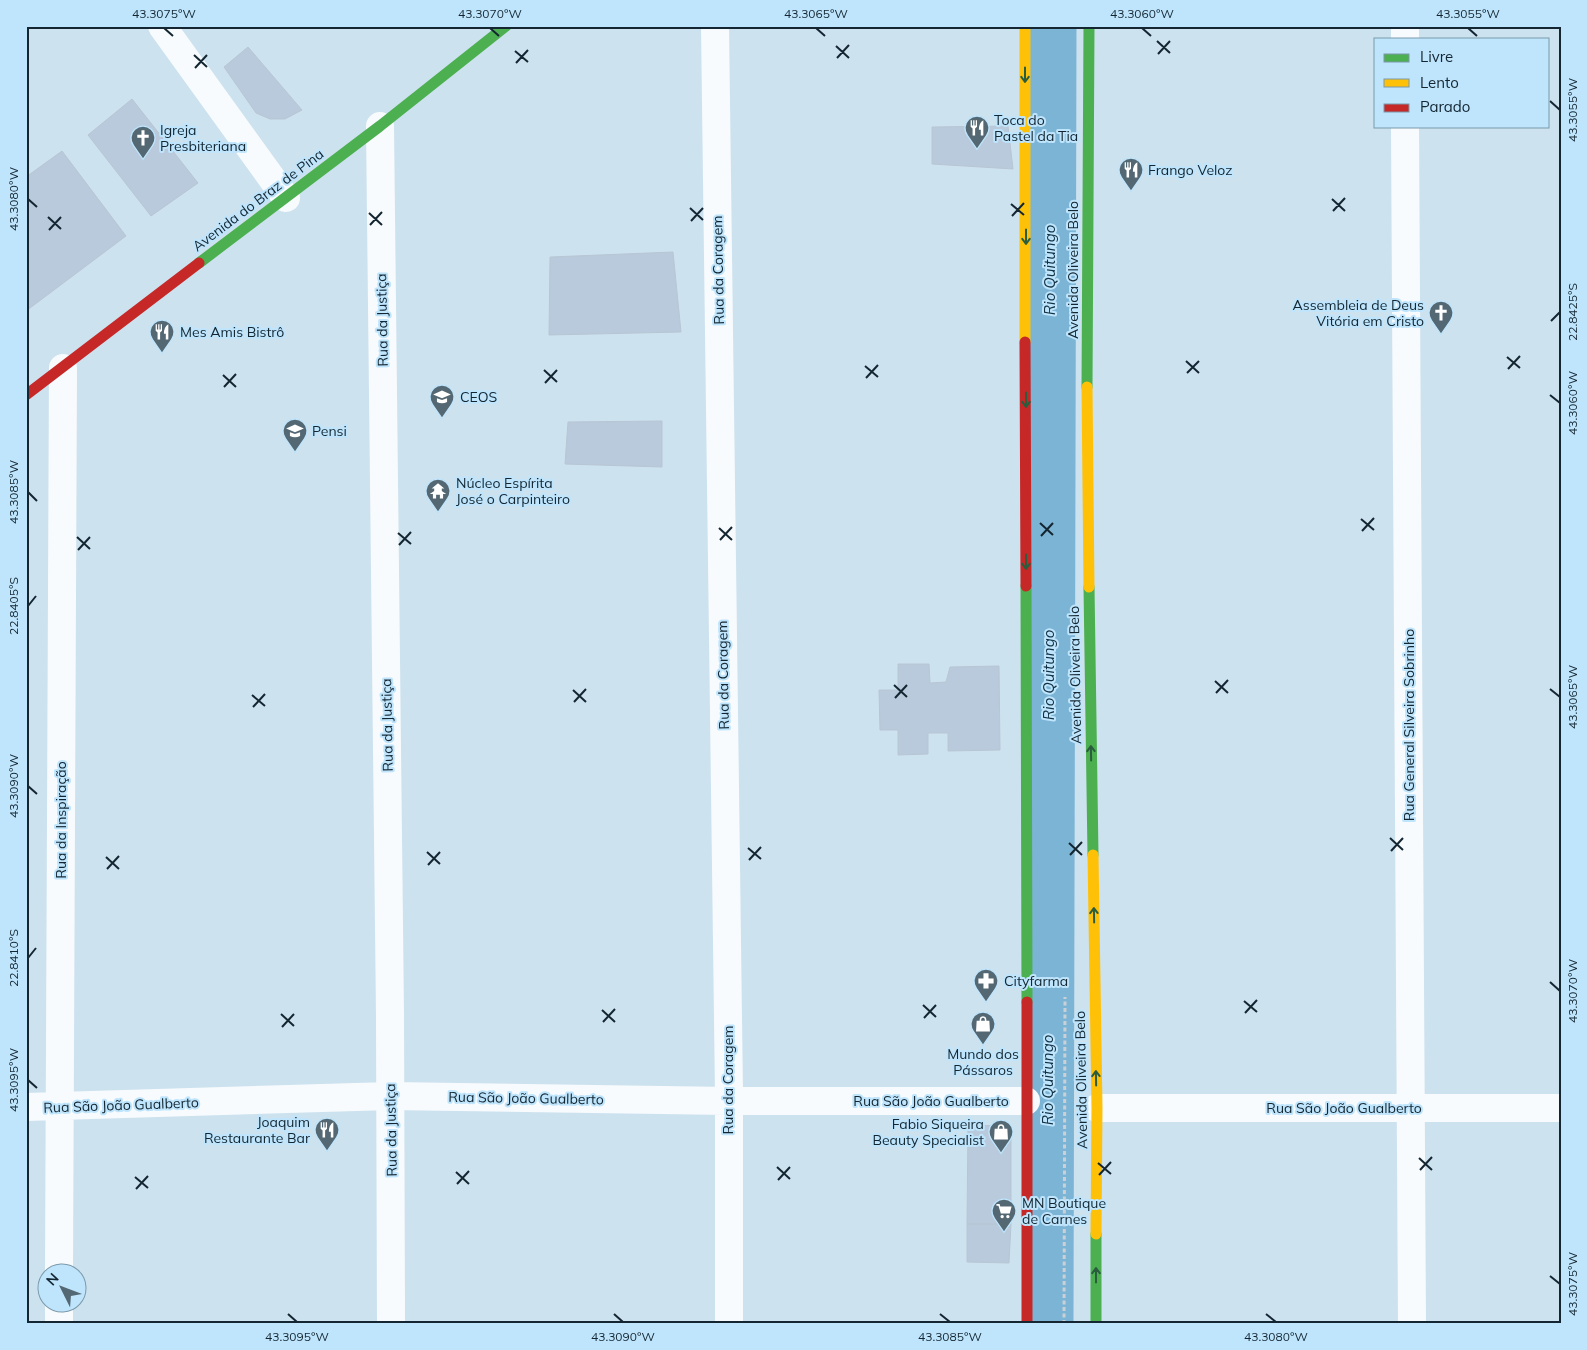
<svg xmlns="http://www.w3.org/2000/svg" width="1587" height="1350" font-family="Mulish,sans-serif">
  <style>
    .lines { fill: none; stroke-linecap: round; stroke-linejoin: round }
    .river { stroke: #7cb4d5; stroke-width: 51 }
    .building { fill: #b8cadb; stroke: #b8c6d4 }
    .path { stroke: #cad0d5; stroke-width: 3; stroke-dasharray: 4 2.5; stroke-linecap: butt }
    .street { stroke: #f8fbfd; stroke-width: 28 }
    .fast { stroke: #4caf50; stroke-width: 11 }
    .slow { stroke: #ffc107; stroke-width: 11 }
    .jam { stroke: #c62828; stroke-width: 11 }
    .oneway { stroke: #2a5d3d }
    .ticks { fill: none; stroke: #132631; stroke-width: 2 }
    .labels { text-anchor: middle; stroke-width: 4; stroke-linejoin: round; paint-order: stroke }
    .poi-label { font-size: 14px; fill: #132631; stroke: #bfe5fd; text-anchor: start }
    .street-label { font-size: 14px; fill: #132631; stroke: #bfe5fd }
    .water-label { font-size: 15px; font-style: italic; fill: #103143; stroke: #bfe5fd }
    .neatline { fill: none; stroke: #132631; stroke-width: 2 }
    .ticks-label { font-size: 12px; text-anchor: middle; fill: #132631 }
  </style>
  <rect width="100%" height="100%" fill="#cde2ef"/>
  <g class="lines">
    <path class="river" d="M 1048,1324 L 1051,26"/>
  </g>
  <path class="building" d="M 248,47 L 302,110 L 285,119 L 270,119 L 256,113 L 224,67 Z
    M 132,99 L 198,183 L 151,216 L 88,135 Z
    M 1008,126 L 1013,169 L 932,164 L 932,127 Z
    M 62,151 L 126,236 L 26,311 L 26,177 Z
    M 673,252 L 681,332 L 549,335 L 550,257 Z
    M 662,421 L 662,467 L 565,464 L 568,422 Z
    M 898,664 L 929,664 L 930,683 L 946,682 L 950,667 L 999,666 L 1000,750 L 948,751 L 948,733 L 928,733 L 928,754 L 898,755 L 898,730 L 880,730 L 879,690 L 898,690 Z
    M 968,1125 L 1011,1126 L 1011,1224 L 967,1224 Z
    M 967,1224 L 1011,1224 L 1009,1263 L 967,1262 Z"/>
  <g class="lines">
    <path class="path" d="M 1064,1324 L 1065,997"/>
    <path class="street" d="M 162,26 L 286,198
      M 715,26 L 729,1094 L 729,1324
      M 1405,26 L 1405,39
      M 380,126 L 390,1015 L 391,1324
      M 1405,126 L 1412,1324
      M 26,1107 L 390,1096 L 729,1101 L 1026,1101
      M 1097,1108 L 1561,1108
      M 59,1272 L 63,368
      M 59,1324 L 59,1302"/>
    <path class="fast" d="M 199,263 L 380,126 L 506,26
      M 1087,387 L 1089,26
      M 1026,586 L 1027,1002
      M 1089,587 L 1093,855
      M 1096,1324 L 1096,1234"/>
    <path class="slow" d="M 1025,26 L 1025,342
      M 1087,387 L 1089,587
      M 1093,855 L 1097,1108 L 1096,1234"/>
    <path class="jam" d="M 1025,342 L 1026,586
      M 26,395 L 199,263
      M 1027,1002 L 1027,1324"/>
  </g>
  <defs><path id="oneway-shaft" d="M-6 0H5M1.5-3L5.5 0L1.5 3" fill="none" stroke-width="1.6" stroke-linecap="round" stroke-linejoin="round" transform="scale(1.25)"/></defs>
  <g class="oneway">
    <use href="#oneway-shaft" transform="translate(1025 75) rotate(90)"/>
    <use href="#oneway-shaft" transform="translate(1026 237) rotate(90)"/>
    <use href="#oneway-shaft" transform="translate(1026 400) rotate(90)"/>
    <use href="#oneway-shaft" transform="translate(1026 562) rotate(90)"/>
    <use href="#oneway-shaft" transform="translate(1091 753) rotate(-91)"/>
    <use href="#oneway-shaft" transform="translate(1094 915) rotate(-91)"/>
    <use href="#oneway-shaft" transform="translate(1096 1078) rotate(-91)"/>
    <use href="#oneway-shaft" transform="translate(1096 1275) rotate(-90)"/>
  </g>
  <path class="ticks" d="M 164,28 L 173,36M 490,28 L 499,36M 816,28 L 825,36M 1142,28 L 1151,36M 1468,28 L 1477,36M 1157,41 L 1170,53M 836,46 L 849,58M 515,51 L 528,62M 1158,54 L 1170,41M 194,55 L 207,67M 837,58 L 849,45M 516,63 L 528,50M 195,68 L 207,55M 1550,101 L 1560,110M 28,199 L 37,207M 1332,199 L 1345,211M 1011,204 L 1024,215M 690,208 L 703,220M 1333,211 L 1345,198M 369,213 L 382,225M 1012,216 L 1024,203M 48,217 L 61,229M 691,221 L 703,208M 370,225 L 382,212M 49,230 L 61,217M 1551,321 L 1560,312M 1507,357 L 1520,368M 1186,361 L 1199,373M 865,366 L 878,377M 1508,369 L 1520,356M 544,370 L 557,382M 1187,373 L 1199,361M 223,375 L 236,387M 866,378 L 878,365M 545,383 L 557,370M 224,387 L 236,374M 1550,395 L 1560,403M 28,492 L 37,501M 1361,519 L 1374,530M 1040,523 L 1053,535M 719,528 L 732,540M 1362,531 L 1374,518M 398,533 L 411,544M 1041,536 L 1053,523M 77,537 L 90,549M 720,540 L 732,527M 399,545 L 411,532M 78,550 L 90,537M 28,606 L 36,596M 1215,681 L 1228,693M 894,685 L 907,697M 1550,689 L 1560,697M 573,690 L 586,702M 1216,693 L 1228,680M 252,695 L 265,706M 895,698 L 907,685M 574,702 L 586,689M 253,707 L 265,694M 28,786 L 37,794M 1390,838 L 1403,850M 1069,843 L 1082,855M 748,848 L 761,859M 1391,851 L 1403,838M 427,852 L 440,864M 1070,855 L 1082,842M 106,857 L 119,869M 749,860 L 761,847M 428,865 L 440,852M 107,869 L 119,856M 28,958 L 36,948M 1550,982 L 1560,991M 1244,1001 L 1257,1012M 923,1005 L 936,1017M 602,1010 L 615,1022M 1245,1013 L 1257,1000M 281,1014 L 294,1026M 924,1018 L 936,1005M 603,1022 L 615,1009M 282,1027 L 294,1014M 28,1080 L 37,1088M 1419,1158 L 1432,1170M 1098,1163 L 1111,1174M 777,1167 L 790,1179M 1420,1170 L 1432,1157M 456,1172 L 469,1184M 1099,1175 L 1111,1162M 135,1177 L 148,1188M 778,1180 L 790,1167M 457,1184 L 469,1171M 136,1189 L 148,1176M 1550,1276 L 1560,1284M 288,1314 L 297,1322M 614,1314 L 623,1322M 940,1314 L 950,1322M 1266,1314 L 1276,1322"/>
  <defs>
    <symbol id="restaurant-pin" viewBox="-11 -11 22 30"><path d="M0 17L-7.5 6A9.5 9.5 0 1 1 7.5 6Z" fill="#546874" stroke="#bfe5fd"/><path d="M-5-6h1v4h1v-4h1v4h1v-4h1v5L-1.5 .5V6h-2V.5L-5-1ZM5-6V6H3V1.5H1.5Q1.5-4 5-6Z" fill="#fff"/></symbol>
    <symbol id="church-pin" viewBox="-11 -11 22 30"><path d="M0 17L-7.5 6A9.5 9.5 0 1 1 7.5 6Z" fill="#546874" stroke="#bfe5fd"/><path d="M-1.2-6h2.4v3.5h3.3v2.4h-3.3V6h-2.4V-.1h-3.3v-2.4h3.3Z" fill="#fff"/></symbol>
    <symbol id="school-pin" viewBox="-11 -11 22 30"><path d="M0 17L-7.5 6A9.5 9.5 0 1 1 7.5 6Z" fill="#546874" stroke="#bfe5fd"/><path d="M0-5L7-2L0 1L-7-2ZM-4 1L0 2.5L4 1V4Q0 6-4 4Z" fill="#fff"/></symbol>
    <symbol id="temple-pin" viewBox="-11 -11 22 30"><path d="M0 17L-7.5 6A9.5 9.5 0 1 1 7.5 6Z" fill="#546874" stroke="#bfe5fd"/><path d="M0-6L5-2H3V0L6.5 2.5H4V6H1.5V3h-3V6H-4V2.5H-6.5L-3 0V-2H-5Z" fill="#fff"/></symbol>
    <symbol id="pharmacy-pin" viewBox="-11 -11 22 30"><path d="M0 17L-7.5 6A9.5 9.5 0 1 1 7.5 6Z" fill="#546874" stroke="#bfe5fd"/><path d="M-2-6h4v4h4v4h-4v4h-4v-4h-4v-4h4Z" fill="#fff"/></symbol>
    <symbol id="shop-pin" viewBox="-11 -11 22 30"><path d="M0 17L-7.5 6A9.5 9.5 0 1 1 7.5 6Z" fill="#546874" stroke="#bfe5fd"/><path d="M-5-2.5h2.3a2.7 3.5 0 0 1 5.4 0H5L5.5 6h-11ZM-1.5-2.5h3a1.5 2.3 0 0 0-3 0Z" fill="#fff"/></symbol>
    <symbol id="supermarket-pin" viewBox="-11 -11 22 30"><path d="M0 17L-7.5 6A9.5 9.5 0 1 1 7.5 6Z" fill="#546874" stroke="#bfe5fd"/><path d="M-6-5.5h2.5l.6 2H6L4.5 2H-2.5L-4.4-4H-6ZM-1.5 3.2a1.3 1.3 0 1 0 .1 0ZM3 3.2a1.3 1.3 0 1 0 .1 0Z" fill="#fff"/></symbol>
  </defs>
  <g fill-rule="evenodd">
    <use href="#restaurant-pin" x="963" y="114" width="28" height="38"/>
    <use href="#church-pin" x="129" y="124" width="28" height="38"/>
    <use href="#restaurant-pin" x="1117" y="156" width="28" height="38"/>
    <use href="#church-pin" x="1427" y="299" width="28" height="38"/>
    <use href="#restaurant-pin" x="148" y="318" width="28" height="38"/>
    <use href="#school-pin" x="428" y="383" width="28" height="38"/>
    <use href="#school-pin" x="281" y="417" width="28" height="38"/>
    <use href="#temple-pin" x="424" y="477" width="28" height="38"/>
    <use href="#pharmacy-pin" x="972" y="967" width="28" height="38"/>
    <use href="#shop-pin" x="969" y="1010" width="28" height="38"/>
    <use href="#restaurant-pin" x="313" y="1116" width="28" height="38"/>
    <use href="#shop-pin" x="987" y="1118" width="28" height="38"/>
    <use href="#supermarket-pin" x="990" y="1197" width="28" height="38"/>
  </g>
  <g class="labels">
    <g class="poi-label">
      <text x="994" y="125">Toca do<tspan x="994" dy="16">Pastel da Tia</tspan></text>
      <text x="160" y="135">Igreja<tspan x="160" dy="16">Presbiteriana</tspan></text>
      <text x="1148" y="175">Frango Veloz</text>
      <text x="1424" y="310" text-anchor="end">Assembleia de Deus<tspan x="1424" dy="16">Vitória em Cristo</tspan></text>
      <text x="180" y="337">Mes Amis Bistrô</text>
      <text x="460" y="402">CEOS</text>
      <text x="312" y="436">Pensi</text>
      <text x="456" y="488">Núcleo Espírita<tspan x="456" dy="16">José o Carpinteiro</tspan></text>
      <text x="1004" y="986">Cityfarma</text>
      <text x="983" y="1059" text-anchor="middle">Mundo dos<tspan x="983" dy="16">Pássaros</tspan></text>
      <text x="310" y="1127" text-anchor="end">Joaquim<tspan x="310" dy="16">Restaurante Bar</tspan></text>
      <text x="984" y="1129" text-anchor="end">Fabio Siqueira<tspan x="984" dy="16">Beauty Specialist</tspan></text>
      <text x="1022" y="1208">MN Boutique<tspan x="1022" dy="16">de Carnes</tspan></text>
    </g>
    <g class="street-label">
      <text transform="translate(258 200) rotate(-37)" y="5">Avenida do Braz de Pina</text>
      <text transform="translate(718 270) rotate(-91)" y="5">Rua da Coragem</text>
      <text transform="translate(1073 270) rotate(-90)" y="5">Avenida Oliveira Belo</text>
      <text transform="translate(382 320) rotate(-91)" y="5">Rua da Justiça</text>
      <text transform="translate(723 675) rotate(-91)" y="5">Rua da Coragem</text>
      <text transform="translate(1075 675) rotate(-91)" y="5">Avenida Oliveira Belo</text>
      <text transform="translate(387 725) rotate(-91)" y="5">Rua da Justiça</text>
      <text transform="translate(1409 725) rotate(-90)" y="5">Rua General Silveira Sobrinho</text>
      <text transform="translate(61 820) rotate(-90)" y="5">Rua da Inspiração</text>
      <text transform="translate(728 1080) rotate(-90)" y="5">Rua da Coragem</text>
      <text transform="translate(1081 1080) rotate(-91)" y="5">Avenida Oliveira Belo</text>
      <text transform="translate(526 1098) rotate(1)" y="5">Rua São João Gualberto</text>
      <text x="931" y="1106">Rua São João Gualberto</text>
      <text transform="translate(121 1105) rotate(-2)" y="5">Rua São João Gualberto</text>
      <text x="1344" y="1113">Rua São João Gualberto</text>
      <text transform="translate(391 1130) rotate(-91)" y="5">Rua da Justiça</text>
    </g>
    <g class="water-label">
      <text transform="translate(1050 270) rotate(-90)" y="5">Rio Quitungo</text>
      <text transform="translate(1049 675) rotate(-90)" y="5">Rio Quitungo</text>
      <text transform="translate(1048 1080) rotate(-90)" y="5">Rio Quitungo</text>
    </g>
  </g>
  <rect width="1587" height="1350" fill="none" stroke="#bfe5fd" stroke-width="55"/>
  <rect x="1374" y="38" width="175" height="90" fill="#bfe5fd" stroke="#7a99ab"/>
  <rect x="1384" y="54" width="25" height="8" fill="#4caf50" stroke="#7a99ab"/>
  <text x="1420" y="62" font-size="15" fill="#132631">Livre</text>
  <rect x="1384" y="79" width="25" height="8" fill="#ffc107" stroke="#7a99ab"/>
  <text x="1420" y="88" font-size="15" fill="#132631">Lento</text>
  <rect x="1384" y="104" width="25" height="8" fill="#c62828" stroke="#7a99ab"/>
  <text x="1420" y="112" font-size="15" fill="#132631">Parado</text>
  <g transform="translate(62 1288) rotate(312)"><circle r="24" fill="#bfe5fd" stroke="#7a99ab"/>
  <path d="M0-4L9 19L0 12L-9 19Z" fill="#546874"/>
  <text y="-8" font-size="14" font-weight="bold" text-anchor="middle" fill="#132631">N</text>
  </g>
  <rect x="28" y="28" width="1532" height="1294" class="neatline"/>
  <g class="ticks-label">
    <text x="164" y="18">43.3075°W</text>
    <text x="490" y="18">43.3070°W</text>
    <text x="816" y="18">43.3065°W</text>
    <text x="1142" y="18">43.3060°W</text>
    <text x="1468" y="18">43.3055°W</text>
    <text transform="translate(1573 110) rotate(-90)" y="4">43.3055°W</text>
    <text transform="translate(14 199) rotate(-90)" y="4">43.3080°W</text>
    <text transform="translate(1573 312) rotate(-90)" y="4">22.8425°S</text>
    <text transform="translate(1573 403) rotate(-90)" y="4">43.3060°W</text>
    <text transform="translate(14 492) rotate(-90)" y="4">43.3085°W</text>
    <text transform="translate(14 606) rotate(-90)" y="4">22.8405°S</text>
    <text transform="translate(1573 697) rotate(-90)" y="4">43.3065°W</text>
    <text transform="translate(14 786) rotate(-90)" y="4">43.3090°W</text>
    <text transform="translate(14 958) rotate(-90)" y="4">22.8410°S</text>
    <text transform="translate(1573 991) rotate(-90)" y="4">43.3070°W</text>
    <text transform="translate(14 1080) rotate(-90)" y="4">43.3095°W</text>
    <text transform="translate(1573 1284) rotate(-90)" y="4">43.3075°W</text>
    <text x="297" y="1341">43.3095°W</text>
    <text x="623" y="1341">43.3090°W</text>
    <text x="950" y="1341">43.3085°W</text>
    <text x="1276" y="1341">43.3080°W</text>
  </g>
</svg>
